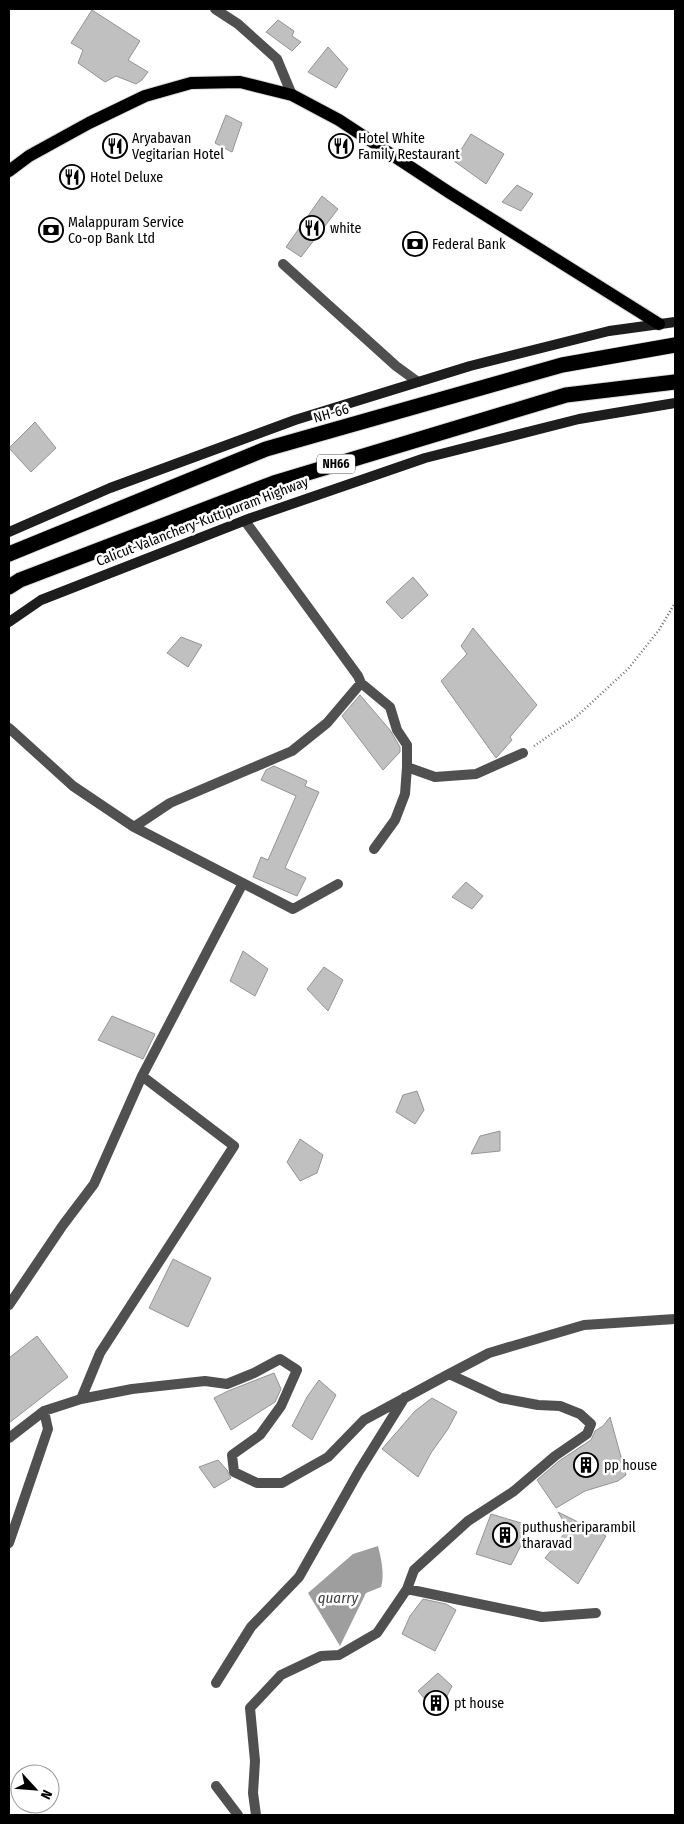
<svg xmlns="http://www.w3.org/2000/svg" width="684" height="1824" font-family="'Fira Sans Condensed',sans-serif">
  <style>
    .water { fill: #9e9e9e }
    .building { fill: #c0c0c0; stroke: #949494 }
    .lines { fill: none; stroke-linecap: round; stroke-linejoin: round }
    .primary-casing { stroke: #dbdbdb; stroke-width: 14 }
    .highway-casing { stroke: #dbdbdb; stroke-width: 17 }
    .path { stroke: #727272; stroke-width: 2.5; stroke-dasharray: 1 2.5; stroke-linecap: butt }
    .street { stroke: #505050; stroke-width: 10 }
    .secondary { stroke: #1d1d1d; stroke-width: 10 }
    .primary { stroke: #000; stroke-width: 12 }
    .highway { stroke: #000; stroke-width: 15 }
    .labels { text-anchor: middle; stroke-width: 5; stroke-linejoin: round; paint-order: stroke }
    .shield { fill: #fff; stroke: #4c4c4c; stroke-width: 1 }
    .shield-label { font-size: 12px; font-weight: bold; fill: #000 }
    .poi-label { font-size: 14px; fill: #000; stroke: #fff; text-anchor: start }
    .street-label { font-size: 14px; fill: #000; stroke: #fff }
    .water-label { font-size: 15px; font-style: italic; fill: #3f3f3f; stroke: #fff }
  </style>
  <rect width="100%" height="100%" fill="#fff"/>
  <path class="water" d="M 378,1546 C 381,1558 385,1575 381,1587 L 366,1593 L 340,1646 L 308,1593 L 353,1554 Z"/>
  <path class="building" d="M 92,10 L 140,41 L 128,60 L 148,72 L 142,80 L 136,84 L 116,76 L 105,82 L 78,63 L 83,50 L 71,43 Z
    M 278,20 L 294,31 L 292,36 L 301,42 L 292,51 L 266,32 Z
    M 328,47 L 348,69 L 336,88 L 308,72 Z
    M 226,115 L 242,123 L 232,152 L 215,143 Z
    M 471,134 L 504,154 L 486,184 L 454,161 Z
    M 517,185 L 533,194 L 521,211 L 502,202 Z
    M 322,196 L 338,209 L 301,257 L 286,247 Z
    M 35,422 L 56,448 L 31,472 L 9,448 Z
    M 413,577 L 428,595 L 402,619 L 386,602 Z
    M 473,628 L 537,705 L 510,737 L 512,740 L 496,758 L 441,681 L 467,654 L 461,646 Z
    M 181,637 L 202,645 L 188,667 L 167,653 Z
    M 360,695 L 390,730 L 400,747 L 400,752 L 383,770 L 342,716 Z
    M 274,766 L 307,781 L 305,786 L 319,792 L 285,868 L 306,878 L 297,896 L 253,877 L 261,857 L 268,860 L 296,796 L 261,780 L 266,770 Z
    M 466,882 L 483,896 L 472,909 L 452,897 Z
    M 243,951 L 268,969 L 255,996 L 230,981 Z
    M 324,967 L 343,980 L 328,1011 L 307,989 Z
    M 112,1016 L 155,1034 L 143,1059 L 98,1040 Z
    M 417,1091 L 424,1110 L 415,1124 L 396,1112 L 403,1095 Z
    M 500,1131 L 500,1151 L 471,1154 L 480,1136 Z
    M 300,1139 L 323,1155 L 317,1173 L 300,1181 L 287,1162 Z
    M 173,1259 L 211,1278 L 188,1327 L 149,1308 Z
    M 37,1336 L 68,1377 L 9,1423 L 9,1358 Z
    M 274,1373 L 281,1389 L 275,1402 L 231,1430 L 214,1398 L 228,1391 Z
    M 319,1380 L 336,1395 L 312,1440 L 292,1426 L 307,1397 Z
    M 432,1398 L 457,1412 L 448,1429 L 431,1453 L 418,1477 L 382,1449 L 415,1411 Z
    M 610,1417 L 626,1475 L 618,1481 L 585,1491 L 556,1508 L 537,1480 L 559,1461 L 591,1440 L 595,1431 L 603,1426 Z
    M 218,1460 L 227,1470 L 231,1478 L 214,1488 L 199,1467 Z
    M 558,1512 L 606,1536 L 578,1584 L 545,1558 L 568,1529 Z
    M 491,1514 L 531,1526 L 511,1565 L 476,1554 Z
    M 423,1599 L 446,1604 L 456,1610 L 435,1651 L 402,1634 L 410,1616 Z
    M 438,1673 L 452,1686 L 438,1714 L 418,1691 Z"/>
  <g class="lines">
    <defs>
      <path id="primary" d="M 9,171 L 29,156 L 89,123 L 145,96 L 191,83 L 240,82 L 292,95 L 339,120 L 450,193 L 659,324"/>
      <path id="highway" d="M 9,554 L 266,449 L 562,365 L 675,345
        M 9,587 L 20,580 L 274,483 L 566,395 L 675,382"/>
    </defs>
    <use href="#primary" class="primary-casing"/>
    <use href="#highway" class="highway-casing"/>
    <path class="path" d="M 534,746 L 576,717 L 628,669 L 659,630 L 675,603"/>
    <path class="street" d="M 215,9 L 238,24 L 277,59 L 292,95
      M 283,264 L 396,366 L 418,382
      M 361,683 L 390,707 L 397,730 L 407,745 L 407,767 L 435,777 L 476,774 L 523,753
      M 9,728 L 73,786 L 134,827 L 293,909 L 338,884
      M 134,827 L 170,803 L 292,751 L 327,723 L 361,683 L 358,676 L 245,521
      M 374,849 L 395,820 L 405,794 L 407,767
      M 9,1305 L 63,1225 L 94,1184 L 142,1076 L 243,883
      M 449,1374 L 489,1353 L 584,1325 L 675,1319
      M 81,1399 L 100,1353 L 234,1146 L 142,1076
      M 9,1438 L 44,1411 L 81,1399 L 132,1389 L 205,1381 L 227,1384 L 254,1373 L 280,1359 L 297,1370 L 281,1406 L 260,1435 L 232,1455 L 234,1472 L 257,1483 L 282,1483 L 328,1457 L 364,1420 L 449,1374 L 501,1398 L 538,1405 L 560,1406 L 580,1414 L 591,1424 L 587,1434 L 555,1456 L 514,1491 L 468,1521 L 414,1570 L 407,1589 L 377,1633 L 339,1655 L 321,1656 L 281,1675 L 250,1708 L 255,1761 L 253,1793 L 256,1815
      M 9,1543 L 48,1429 L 44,1411
      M 407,1589 L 542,1617 L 596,1613
      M 216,1683 L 251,1627 L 299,1577 L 359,1471 L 405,1397
      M 216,1786 L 238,1815"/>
    <path class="secondary" d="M 9,532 L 110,488 L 295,420 L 470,366 L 609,331 L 675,322
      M 9,622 L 41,600 L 251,518 L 425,458 L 579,419 L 675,403"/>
    <use href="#primary" class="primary"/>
    <use href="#highway" class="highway"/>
  </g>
  <defs>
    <symbol id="restaurant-ring" viewBox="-11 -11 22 22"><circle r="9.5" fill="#fff" stroke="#000" stroke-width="1.5"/><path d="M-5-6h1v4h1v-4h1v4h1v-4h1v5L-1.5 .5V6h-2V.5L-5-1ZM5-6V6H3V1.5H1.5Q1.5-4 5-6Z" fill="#000"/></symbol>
    <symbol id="bank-ring" viewBox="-11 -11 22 22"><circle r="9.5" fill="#fff" stroke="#000" stroke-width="1.5"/><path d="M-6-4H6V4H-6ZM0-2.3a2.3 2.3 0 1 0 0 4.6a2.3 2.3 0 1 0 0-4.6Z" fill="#000"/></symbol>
    <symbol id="building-ring" viewBox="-11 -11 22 22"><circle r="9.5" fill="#fff" stroke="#000" stroke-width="1.5"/><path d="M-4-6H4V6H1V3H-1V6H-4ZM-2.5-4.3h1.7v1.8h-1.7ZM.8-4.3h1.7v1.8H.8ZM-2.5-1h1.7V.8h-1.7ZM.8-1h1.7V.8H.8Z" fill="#000"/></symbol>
  </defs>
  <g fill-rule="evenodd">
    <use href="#restaurant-ring" x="101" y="132" width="28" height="28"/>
    <use href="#restaurant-ring" x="327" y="132" width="28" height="28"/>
    <use href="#restaurant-ring" x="58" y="163" width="28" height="28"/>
    <use href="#restaurant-ring" x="298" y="214" width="28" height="28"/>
    <use href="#bank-ring" x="37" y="216" width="28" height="28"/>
    <use href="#bank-ring" x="401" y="230" width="28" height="28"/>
    <use href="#building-ring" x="572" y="1451" width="28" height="28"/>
    <use href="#building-ring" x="491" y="1521" width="28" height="28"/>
    <use href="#building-ring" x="422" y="1689" width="28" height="28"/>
  </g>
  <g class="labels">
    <rect class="shield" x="317" y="454.5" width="38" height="19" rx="4"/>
    <g class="shield-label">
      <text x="336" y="468">NH66</text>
    </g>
    <g class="poi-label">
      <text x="132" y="143">Aryabavan<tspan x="132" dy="16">Vegitarian Hotel</tspan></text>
      <text x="358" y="143">Hotel White<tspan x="358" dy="16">Family Restaurant</tspan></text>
      <text x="90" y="182">Hotel Deluxe</text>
      <text x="68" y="227">Malappuram Service<tspan x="68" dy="16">Co-op Bank Ltd</tspan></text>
      <text x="330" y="233">white</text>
      <text x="432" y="249">Federal Bank</text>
      <text x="604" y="1470">pp house</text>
      <text x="522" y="1532">puthusheriparambil<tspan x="522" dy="16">tharavad</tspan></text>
      <text x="454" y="1708">pt house</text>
    </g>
    <g class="street-label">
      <text transform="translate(331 413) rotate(-16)" y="5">NH-66</text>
      <text transform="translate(202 521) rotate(-21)" y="5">Calicut-Valanchery-Kuttipuram Highway</text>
    </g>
    <g class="water-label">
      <text x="338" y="1603">quarry</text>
    </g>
  </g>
  <rect width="684" height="1824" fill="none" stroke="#000000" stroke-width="20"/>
  <g transform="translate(35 1789) rotate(116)"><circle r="24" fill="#ffffff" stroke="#999999"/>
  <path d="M0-4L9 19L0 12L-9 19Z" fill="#000000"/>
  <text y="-8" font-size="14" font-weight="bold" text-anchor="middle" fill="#000000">N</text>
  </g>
</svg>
